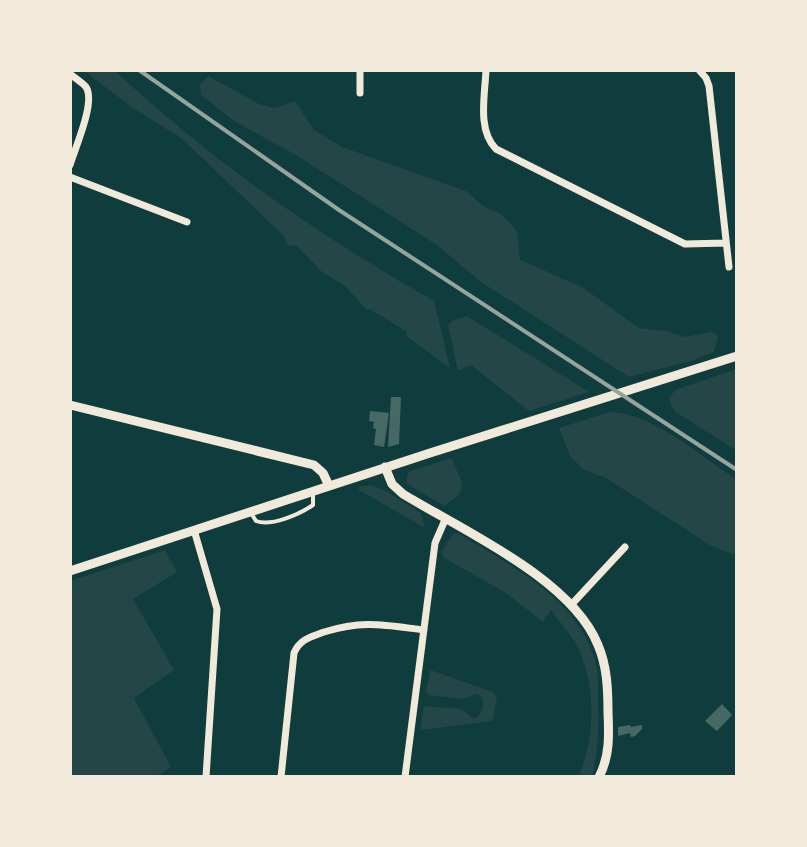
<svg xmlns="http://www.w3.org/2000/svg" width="807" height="847" font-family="Bitter,serif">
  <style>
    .green { fill: #244646 }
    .building { fill: #486865 }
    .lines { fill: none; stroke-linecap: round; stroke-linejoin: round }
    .service { stroke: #f1e9da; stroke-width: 4 }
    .minor { stroke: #f1e9da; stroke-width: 7 }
    .tertiary { stroke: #f1e9da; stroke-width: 9 }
    .rail { stroke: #97a49c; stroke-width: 4 }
  </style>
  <rect width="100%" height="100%" fill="#0f3d3e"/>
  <path class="green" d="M 83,70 L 114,70 C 211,160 319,236 434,301 L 450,368 L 406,336 L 407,332 L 370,309 L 367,310 L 345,286 L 322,272 L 297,246 L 287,245 L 284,236 L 181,138 L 133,108 Z
    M 208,76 L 259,104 L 275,108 L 295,101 L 314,130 L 342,147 L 466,191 L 483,206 L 501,214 L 517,231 L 520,260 L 582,287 L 639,328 L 667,331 L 684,337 L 712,332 L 718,336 L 714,352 L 691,361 L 629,377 L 481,282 L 437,245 L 296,155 L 234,121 L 201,95 L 200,85 Z
    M 467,316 L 589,392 L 529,411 L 471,365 L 458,371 L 448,325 L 453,320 Z
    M 737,369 L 737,451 L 674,411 L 669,399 L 675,390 Z
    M 610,412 C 653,413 702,457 737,480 L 737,556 L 710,545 L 606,478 L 583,469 L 570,456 L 559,428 Z
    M 452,458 C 454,470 470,485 456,497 C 452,501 448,502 444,506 L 406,483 L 408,472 Z
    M 371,485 L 386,491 L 421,513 L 425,528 L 359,490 L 359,487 Z
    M 458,533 C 508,565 572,595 593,654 C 599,670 598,687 598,703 C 599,728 598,753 592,777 L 578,777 C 595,740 596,690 580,652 C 573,637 561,624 551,610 L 543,622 L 506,593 L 443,557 L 442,551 L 453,534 Z
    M 165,550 L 177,572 L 133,599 L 174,670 L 134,698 L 171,767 L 156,777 L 70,777 L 70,581 Z
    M 430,670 L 493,692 L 497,697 L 493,721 L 420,730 L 424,706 L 461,709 L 474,719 C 483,713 485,705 481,696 L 475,694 L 463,699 L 429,695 L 426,692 Z"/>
  <path class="building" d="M 391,397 L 401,397 L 399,444 L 388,447 Z
    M 370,411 L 389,413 L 384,447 L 374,445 L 376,429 L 373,428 L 374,422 L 369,421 Z
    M 722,704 L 732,715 L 717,731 L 705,721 Z
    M 630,725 L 631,727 L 642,725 L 642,729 L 635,736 L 631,737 L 630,733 L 618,736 L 618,727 Z"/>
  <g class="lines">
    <path class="service" d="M 251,513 L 256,521 C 271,527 300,514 313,505 L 313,494"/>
    <path class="minor" d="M 486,70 C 485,95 477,130 496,149 L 685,244 L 726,243
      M 699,70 L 706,78 L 709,86 L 729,267
      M 70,74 C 75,78 82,82 86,87 C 96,102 75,148 70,165
      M 360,93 L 360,70
      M 70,177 L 187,222
      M 194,530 L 217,609 L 206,777
      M 572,604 L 625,547
      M 281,777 L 294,653 C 300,639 311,637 324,632 C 364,620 383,625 424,630
      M 405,777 L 435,543 L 445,520"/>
    <path class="tertiary" d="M 70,405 L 314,465 L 323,473 L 329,486
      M 385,467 L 392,484 L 403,494 C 462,530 572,579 598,645 C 607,666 608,689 608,712 C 609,735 610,756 599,777
      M 70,571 L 430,453 L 737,356"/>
    <path class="rail" d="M 139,70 L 339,210 L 737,470"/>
  </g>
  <rect width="807" height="847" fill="none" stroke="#f1e9da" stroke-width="144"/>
</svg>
